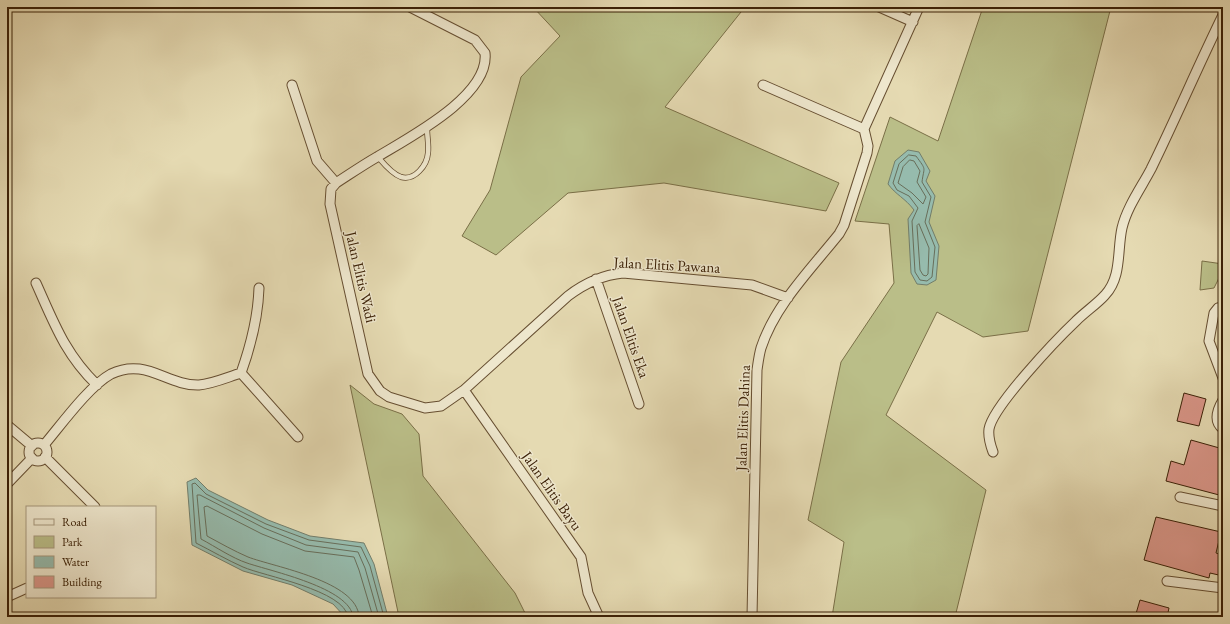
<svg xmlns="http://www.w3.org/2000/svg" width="1230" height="624" font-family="'EB Garamond',serif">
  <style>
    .green { fill: #babe88; stroke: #7a6f47 }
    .water { fill: #96bbad; stroke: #727d6a }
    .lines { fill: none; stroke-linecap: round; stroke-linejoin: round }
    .shore { stroke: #686e5a; stroke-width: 1 }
    .building { fill: #da9689; stroke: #3b2006 }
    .lane-casing { stroke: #664e31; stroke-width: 6 }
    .street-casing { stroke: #664e31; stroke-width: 11 }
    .lane { stroke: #eee7cd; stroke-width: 4.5 }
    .street { stroke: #eee7cd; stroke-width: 9 }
    .labels { text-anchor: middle; stroke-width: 3; stroke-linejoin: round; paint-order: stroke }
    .street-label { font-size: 15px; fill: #3b2006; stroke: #eee7cd }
  </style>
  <rect width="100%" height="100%" fill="#e5dab2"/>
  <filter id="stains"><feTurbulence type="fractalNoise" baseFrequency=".005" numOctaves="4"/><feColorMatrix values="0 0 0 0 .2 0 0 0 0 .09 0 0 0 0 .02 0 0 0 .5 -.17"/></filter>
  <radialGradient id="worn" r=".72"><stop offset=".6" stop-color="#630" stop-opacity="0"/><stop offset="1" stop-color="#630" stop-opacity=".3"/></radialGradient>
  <path class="green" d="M 533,7 L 745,7 L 665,107 L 839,183 L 826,211 L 664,183 L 568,193 L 496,255 L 462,236 L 490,190 L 521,77 L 560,36 Z
    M 983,7 L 1111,7 L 1028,331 L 983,337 L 937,312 L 886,415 L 986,490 L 955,617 L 832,617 L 844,542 L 808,520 L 841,362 L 894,283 L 889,224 L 855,221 L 890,117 L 938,141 Z
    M 1202,261 L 1223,264 L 1223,275 L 1221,274 L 1214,288 L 1200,290 Z
    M 350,385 L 374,404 L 402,414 L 419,434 L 423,476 L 515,593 L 527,617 L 399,617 Z"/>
  <path class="water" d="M 908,150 L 919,152 L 930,171 L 926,181 L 935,196 L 929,222 L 939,246 L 936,280 L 927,285 L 917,284 L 911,273 L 908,219 L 914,210 C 905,198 896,195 888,184 L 895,161 Z
    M 196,478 L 208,490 L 268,520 L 310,536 L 364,543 L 374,564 L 388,617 L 345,617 L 333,604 L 292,585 L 243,571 L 192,545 L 187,482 Z"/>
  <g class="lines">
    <path class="shore" d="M 909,155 L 916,156 C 927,171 924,166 922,182 L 931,197 L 925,222 L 935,247 L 932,277 L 927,281 L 920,280 L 915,272 L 912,221 L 918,208 L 909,196 L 897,190 L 893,183 L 899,164 Z
      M 910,160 L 914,161 L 920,171 L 917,182 L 926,197 L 923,204 L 912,193 L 898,183 L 903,167 Z
      M 919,224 L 929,248 L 928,274 L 926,276 L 923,275 L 920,270 L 917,226 Z
      M 348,617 C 345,590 263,576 243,567 C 227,560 212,551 196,543 L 192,484 L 195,483 L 206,494 L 266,524 L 309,540 L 361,547 L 370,566 L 384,617
      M 353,617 C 351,588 270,571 247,563 C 232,558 216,547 201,539 L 197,495 L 200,495 L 264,528 L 306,545 L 358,552 L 365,568 L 379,617
      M 359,617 C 358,581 274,567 248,557 C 234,551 220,543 207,536 L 204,507 L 207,506 L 262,534 L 305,551 L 354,557 L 359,570 L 373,617"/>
  </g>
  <path class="building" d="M 1184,393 L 1206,399 L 1199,426 L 1177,421 Z
    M 1191,440 L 1223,449 L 1223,496 L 1166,481 L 1171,461 L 1184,465 Z
    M 1156,517 L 1221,532 L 1216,553 L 1223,555 L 1223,576 L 1210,573 L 1209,578 L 1144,560 Z
    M 1140,600 L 1169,608 L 1167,617 L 1135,617 Z"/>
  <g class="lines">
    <defs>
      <path id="lane" d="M 378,157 C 384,164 392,174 401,177 C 415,181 427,165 428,153 C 429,145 427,136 427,128"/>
      <path id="street" d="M 879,7 L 913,22
        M 292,85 L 317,161 L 336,183 L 331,189 L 330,204 L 368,374 L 380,391 L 389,397 L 425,408 L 441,406 L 464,390 L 568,296 C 585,283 602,275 623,273 L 752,285 L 788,298
        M 763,85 L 864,129
        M 864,129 L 919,7
        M 336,183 C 350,174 363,165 377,157 C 408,138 490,96 485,53 L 475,40 L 410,7
        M 596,279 L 639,404
        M 36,283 C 54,323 65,354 97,385
        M 1223,307 L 1218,308 L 1214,313 L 1209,341 L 1223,378
        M 241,373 C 251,345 258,318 259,288
        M 241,373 L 298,437
        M 464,390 L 581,557 L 588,593 L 599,617
        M 1223,400 C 1217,410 1213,421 1223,429
        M 7,425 L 32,446
        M29 452a9 9 0 1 1 18 0a9 9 0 1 1-18 0Z
        M 44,445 C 61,425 89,386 111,374 C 146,357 167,386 199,385 C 212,384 228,377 241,373
        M 993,452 C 990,444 988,437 989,429 C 993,406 1057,339 1076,321 C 1085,312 1097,304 1105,295 C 1122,277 1117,250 1122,228 C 1127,207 1141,188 1151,169 C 1176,118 1198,66 1223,15
        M 45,457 L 95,507
        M 7,484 L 32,458
        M 1180,497 L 1223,506
        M 1167,581 L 1223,588
        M 7,597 L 27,588
        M 752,617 L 757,370 C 758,363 759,355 761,348 C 775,305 811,269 839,234 L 844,225 L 867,153 L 868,146 L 864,129"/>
    </defs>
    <use href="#lane" class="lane-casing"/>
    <use href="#street" class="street-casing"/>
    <use href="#lane" class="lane"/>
    <use href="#street" class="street"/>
  </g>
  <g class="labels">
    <g class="street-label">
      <text transform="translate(667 265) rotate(3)" y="5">Jalan Elitis Pawana</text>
      <text transform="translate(361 277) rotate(77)" y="5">Jalan Elitis Wadi</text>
      <text transform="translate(631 337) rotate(71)" y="5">Jalan Elitis Eka</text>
      <text transform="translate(743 418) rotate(-88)" y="5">Jalan Elitis Dahina</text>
      <text transform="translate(552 491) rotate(55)" y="5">Jalan Elitis Bayu</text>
    </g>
  </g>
  <rect width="1230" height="624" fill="none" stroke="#e5dab2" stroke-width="24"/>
  <rect x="8" y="8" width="1214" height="608" fill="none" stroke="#3b2006" stroke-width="2"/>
  <rect x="12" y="12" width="1206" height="600" fill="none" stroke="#3b2006"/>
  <rect x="26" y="506" width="130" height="92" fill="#eee7cd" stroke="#a6977d"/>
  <rect x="34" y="519" width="20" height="6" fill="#eee7cd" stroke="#a6977d"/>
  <text x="62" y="526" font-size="12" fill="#3b2006">Road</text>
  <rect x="34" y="536" width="20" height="12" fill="#babe88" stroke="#a6977d"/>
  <text x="62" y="546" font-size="12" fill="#3b2006">Park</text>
  <rect x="34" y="556" width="20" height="12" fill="#96bbad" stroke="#a6977d"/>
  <text x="62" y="566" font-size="12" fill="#3b2006">Water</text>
  <rect x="34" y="576" width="20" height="12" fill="#da9689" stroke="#a6977d"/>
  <text x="62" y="586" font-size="12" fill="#3b2006">Building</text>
  <rect width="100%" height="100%" filter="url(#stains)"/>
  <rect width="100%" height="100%" fill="url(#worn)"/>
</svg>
